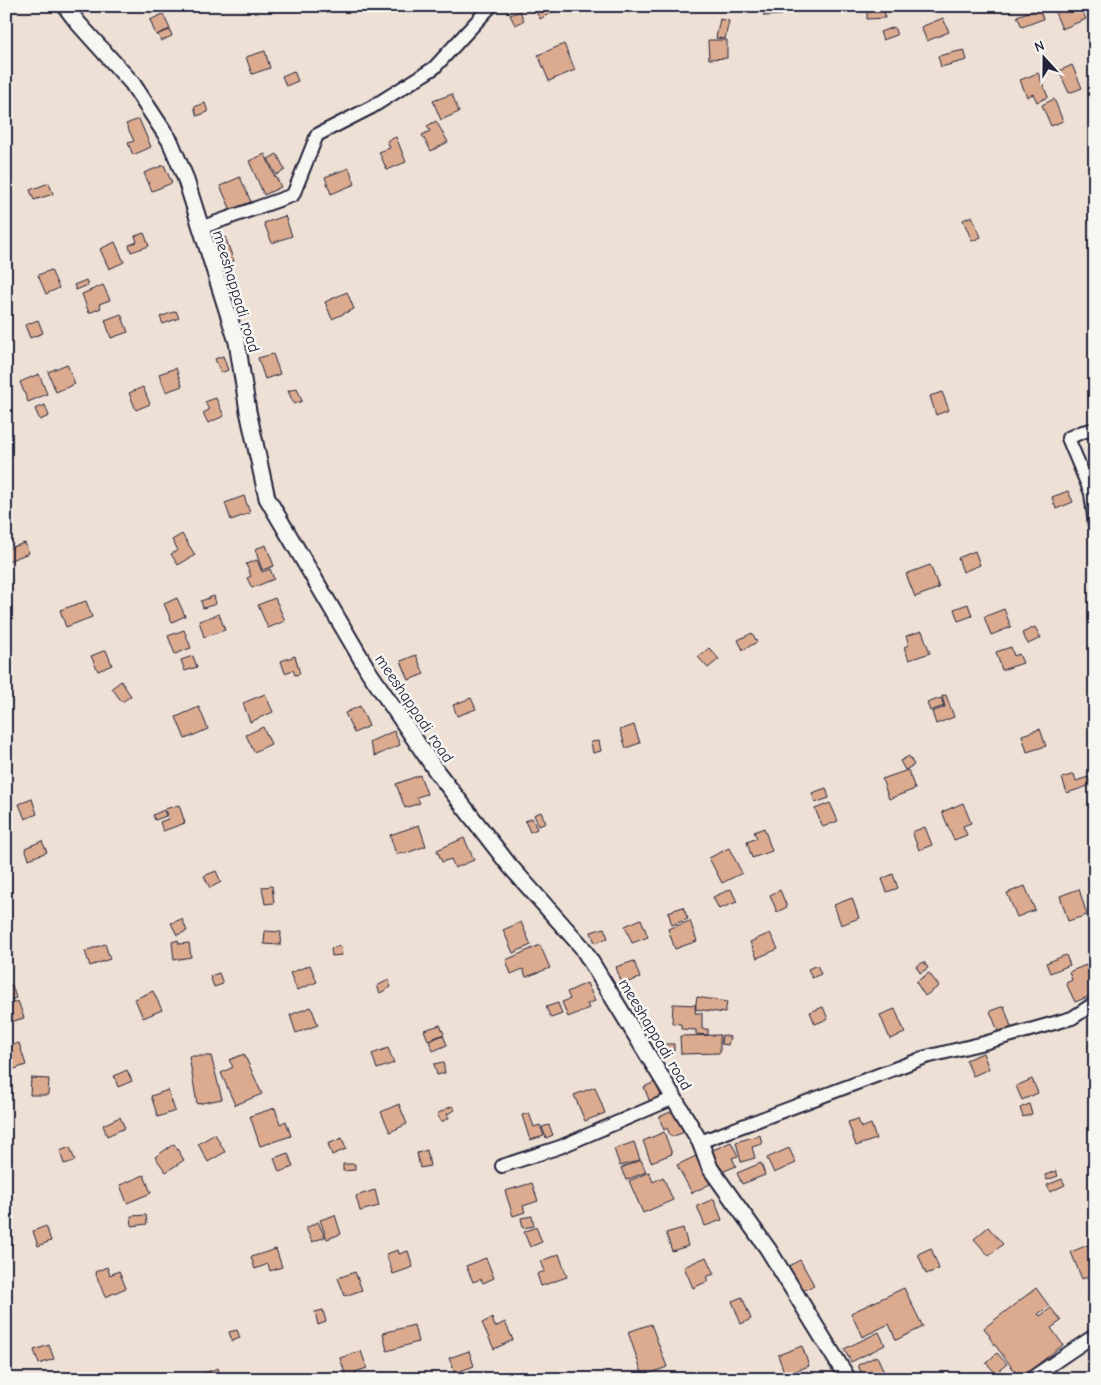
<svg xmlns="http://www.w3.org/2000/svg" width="1101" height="1385" font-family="'Comic Neue',sans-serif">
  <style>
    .building { fill: #dcab8f; stroke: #22223b }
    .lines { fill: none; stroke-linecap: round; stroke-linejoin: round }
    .minor-casing { stroke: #22223b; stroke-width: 16 }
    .tertiary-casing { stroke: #22223b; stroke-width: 19 }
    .minor { stroke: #f6f6f2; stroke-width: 12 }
    .tertiary { stroke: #f6f6f2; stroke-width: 15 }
    .labels { text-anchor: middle; stroke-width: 5; stroke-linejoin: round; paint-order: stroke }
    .street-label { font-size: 16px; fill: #22223b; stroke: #f6f6f2 }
  </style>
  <rect width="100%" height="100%" fill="#eee0d4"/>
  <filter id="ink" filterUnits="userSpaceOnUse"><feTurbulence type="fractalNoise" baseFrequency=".02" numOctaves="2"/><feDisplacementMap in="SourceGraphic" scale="10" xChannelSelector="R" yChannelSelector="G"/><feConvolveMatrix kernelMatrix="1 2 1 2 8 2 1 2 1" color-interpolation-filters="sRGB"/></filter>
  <g filter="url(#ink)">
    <path class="building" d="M 533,6 L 553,6 L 556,10 L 540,19 Z
      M 763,6 L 782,6 L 782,15 L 764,16 Z
      M 867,6 L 884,6 L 885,18 L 867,19 Z
      M 1064,6 L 1080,6 L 1086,19 L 1062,29 L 1054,10 Z
      M 1039,8 L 1043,19 L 1022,27 L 1017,16 Z
      M 520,11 L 524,21 L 515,25 L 510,15 Z
      M 163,14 L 170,29 L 156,35 L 150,20 Z
      M 943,18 L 949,32 L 927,41 L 921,27 Z
      M 720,19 L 729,21 L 725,39 L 716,38 Z
      M 894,27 L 897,35 L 883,40 L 880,32 Z
      M 170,30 L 172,36 L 161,41 L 158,34 Z
      M 708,40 L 727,40 L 727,58 L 709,59 Z
      M 564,44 L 575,70 L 549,81 L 538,55 Z
      M 964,50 L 967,60 L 941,67 L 938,56 Z
      M 265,51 L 270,68 L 252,74 L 246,57 Z
      M 1072,65 L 1082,88 L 1069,93 L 1059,71 Z
      M 294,71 L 298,81 L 286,86 L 282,76 Z
      M 1038,73 L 1048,97 L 1037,102 L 1033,94 L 1027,97 L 1020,80 Z
      M 452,94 L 459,112 L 441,120 L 433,101 Z
      M 1054,99 L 1063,121 L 1051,126 L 1042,105 Z
      M 205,103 L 208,112 L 197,116 L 194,107 Z
      M 139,119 L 151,147 L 133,155 L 128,143 L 134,141 L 126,124 Z
      M 436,121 L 448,142 L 431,151 L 422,135 L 430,131 L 427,126 Z
      M 396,137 L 406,162 L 387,170 L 379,152 L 390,148 L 387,141 Z
      M 265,154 L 275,177 L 276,177 L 281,187 L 264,195 L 249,161 Z
      M 277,154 L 285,170 L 276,175 L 268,159 Z
      M 164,165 L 172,183 L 152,191 L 144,173 Z
      M 349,168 L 355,184 L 331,194 L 325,177 Z
      M 240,177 L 251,202 L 231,210 L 220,186 Z
      M 49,183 L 53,194 L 34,200 L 30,190 Z
      M 285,216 L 292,236 L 272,243 L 264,223 Z
      M 972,216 L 981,237 L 972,241 L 963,220 Z
      M 144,233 L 149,246 L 131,252 L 129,245 L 137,242 L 135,236 Z
      M 225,237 L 234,261 L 220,266 L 211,242 Z
      M 115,242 L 124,262 L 109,269 L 100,249 Z
      M 51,270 L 59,288 L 46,294 L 38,275 Z
      M 86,280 L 88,285 L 76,290 L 74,285 Z
      M 103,285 L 110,300 L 99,304 L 101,308 L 89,313 L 82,294 Z
      M 347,292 L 354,309 L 332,319 L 325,302 Z
      M 176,311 L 179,318 L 163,324 L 160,317 Z
      M 121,314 L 128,332 L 111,338 L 105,320 Z
      M 38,320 L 43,333 L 30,338 L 25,325 Z
      M 273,354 L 280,374 L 265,379 L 258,358 Z
      M 223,356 L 228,370 L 221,373 L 215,359 Z
      M 67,364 L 75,384 L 56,392 L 48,372 Z
      M 176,368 L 182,386 L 166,392 L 159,374 Z
      M 39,374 L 47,394 L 28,402 L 20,382 Z
      M 143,387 L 150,404 L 136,410 L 129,393 Z
      M 297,388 L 302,401 L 294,404 L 288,391 Z
      M 942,392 L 949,410 L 936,415 L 930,396 Z
      M 216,398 L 224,416 L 208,423 L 203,413 L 209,410 L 205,402 Z
      M 45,405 L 49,416 L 40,420 L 35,409 Z
      M 1068,491 L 1073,502 L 1056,509 L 1052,497 Z
      M 244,496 L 250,513 L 231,520 L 225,503 Z
      M 182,534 L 195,555 L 178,565 L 171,554 L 178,550 L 172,540 Z
      M 25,543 L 29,553 L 8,561 L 6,556 L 6,549 Z
      M 266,545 L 274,566 L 262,570 L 255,549 Z
      M 975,551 L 980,565 L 963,572 L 958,558 Z
      M 257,560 L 262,572 L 270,569 L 274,579 L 252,588 L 247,578 L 251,576 L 246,564 Z
      M 930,565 L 939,588 L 915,597 L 906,574 Z
      M 214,596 L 216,604 L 203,608 L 201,601 Z
      M 177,598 L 185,616 L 172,622 L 164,604 Z
      M 275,598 L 285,621 L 268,628 L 258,605 Z
      M 86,601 L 92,617 L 66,627 L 60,610 Z
      M 968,604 L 972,616 L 958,621 L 954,609 Z
      M 1004,609 L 1011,627 L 991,635 L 984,617 Z
      M 219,614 L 225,630 L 204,637 L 199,621 Z
      M 1035,627 L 1041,638 L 1028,644 L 1022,633 Z
      M 184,630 L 191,648 L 175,654 L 168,636 Z
      M 922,631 L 930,653 L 909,660 L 904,647 L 909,645 L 906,636 Z
      M 752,633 L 757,642 L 743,650 L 738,640 Z
      M 1011,647 L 1014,656 L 1019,654 L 1023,663 L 1002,670 L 996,652 Z
      M 709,648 L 719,659 L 708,668 L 698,657 Z
      M 106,650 L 112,665 L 98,671 L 91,656 Z
      M 416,655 L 424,674 L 409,680 L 401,661 Z
      M 193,656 L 197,667 L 185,671 L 181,660 Z
      M 295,656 L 300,674 L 295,675 L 293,670 L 285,673 L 281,661 Z
      M 121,681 L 131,696 L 122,702 L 112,688 Z
      M 265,694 L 273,712 L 250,722 L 243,703 Z
      M 946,695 L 954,717 L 936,724 L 932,712 L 945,707 L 942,696 Z
      M 471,698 L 476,709 L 457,716 L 453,705 Z
      M 941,698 L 944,706 L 930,711 L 927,703 Z
      M 360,706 L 369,726 L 354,733 L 345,713 Z
      M 199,707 L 208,729 L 185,739 L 176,717 Z
      M 634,725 L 640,743 L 626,748 L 620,730 Z
      M 263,727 L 271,744 L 254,752 L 246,735 Z
      M 1040,729 L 1046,746 L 1027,752 L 1022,735 Z
      M 394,731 L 400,745 L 375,756 L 369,742 Z
      M 599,741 L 601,751 L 593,753 L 591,742 Z
      M 909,756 L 914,765 L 905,770 L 900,761 Z
      M 908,770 L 915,789 L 889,799 L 882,779 Z
      M 1074,774 L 1076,781 L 1088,777 L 1091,785 L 1067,793 L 1062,778 Z
      M 420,775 L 427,794 L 417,797 L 420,803 L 405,808 L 396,784 Z
      M 826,788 L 829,798 L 815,803 L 812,793 Z
      M 32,799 L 37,814 L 25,819 L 19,804 Z
      M 830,803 L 838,821 L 823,827 L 815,809 Z
      M 963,803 L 971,823 L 963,826 L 967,835 L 954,840 L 942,812 Z
      M 179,805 L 185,823 L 163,831 L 160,822 L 168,819 L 165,809 Z
      M 164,810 L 166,816 L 155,820 L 153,815 Z
      M 541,812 L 546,823 L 539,826 L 534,815 Z
      M 532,818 L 537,829 L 530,832 L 525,821 Z
      M 419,825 L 426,846 L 404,854 L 403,852 L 396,854 L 390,835 Z
      M 925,827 L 932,845 L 919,850 L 912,832 Z
      M 764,828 L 772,851 L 752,858 L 747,842 L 757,838 L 754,832 Z
      M 464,838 L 474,860 L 455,868 L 451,859 L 442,862 L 437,850 Z
      M 42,841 L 47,852 L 29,859 L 25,848 Z
      M 729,848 L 742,873 L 722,883 L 709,858 Z
      M 216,871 L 221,882 L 210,888 L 204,876 Z
      M 893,874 L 898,888 L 887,892 L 882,879 Z
      M 272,886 L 274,903 L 265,904 L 262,887 Z
      M 1025,886 L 1035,910 L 1017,917 L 1007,893 Z
      M 731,889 L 737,902 L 719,909 L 713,897 Z
      M 1079,889 L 1087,915 L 1068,921 L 1060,896 Z
      M 780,890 L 787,907 L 777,912 L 770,895 Z
      M 852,898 L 859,918 L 841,925 L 834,905 Z
      M 683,907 L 688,919 L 672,925 L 668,912 Z
      M 182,919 L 187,931 L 177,935 L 171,923 Z
      M 641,919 L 648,937 L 632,943 L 625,926 Z
      M 690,921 L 697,941 L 675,949 L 668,929 Z
      M 521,922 L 531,945 L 513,953 L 503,930 Z
      M 604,928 L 608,938 L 595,943 L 591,932 Z
      M 265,931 L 281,932 L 280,945 L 264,944 Z
      M 770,933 L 778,949 L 757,958 L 750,942 Z
      M 178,940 L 179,944 L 189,943 L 191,957 L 174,960 L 172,942 Z
      M 105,944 L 110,959 L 90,966 L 85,951 Z
      M 540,945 L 550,968 L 526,977 L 523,969 L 511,974 L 506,960 Z
      M 341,946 L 342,955 L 332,956 L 331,948 Z
      M 1066,955 L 1070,965 L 1050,973 L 1046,963 Z
      M 634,961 L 640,978 L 622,984 L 616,967 Z
      M 924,962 L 928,968 L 920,973 L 916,966 Z
      M 310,965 L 317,982 L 297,990 L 290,973 Z
      M 817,965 L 821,974 L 812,978 L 808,969 Z
      M 1086,965 L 1095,987 L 1095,994 L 1075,1002 L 1066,983 L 1072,980 L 1069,972 Z
      M 219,973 L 223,984 L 214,987 L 210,976 Z
      M 929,973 L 939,986 L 925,996 L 916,982 Z
      M 388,980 L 391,987 L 380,993 L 377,986 Z
      M 587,983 L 595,1001 L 587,1004 L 589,1008 L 568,1017 L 562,1002 L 570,999 L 567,992 Z
      M 12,985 L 16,998 L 6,1001 L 6,987 Z
      M 153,991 L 162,1010 L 143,1018 L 135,999 Z
      M 697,997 L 727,1002 L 725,1013 L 695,1009 Z
      M 18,1001 L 24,1018 L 7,1023 L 6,1005 Z
      M 558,1003 L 562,1014 L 551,1018 L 546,1007 Z
      M 673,1004 L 696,1005 L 695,1013 L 702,1013 L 702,1029 L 708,1029 L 708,1035 L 696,1034 L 696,1030 L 681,1029 L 681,1024 L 672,1023 Z
      M 1004,1006 L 1012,1030 L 999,1034 L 990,1011 Z
      M 311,1007 L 318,1025 L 296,1033 L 290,1015 Z
      M 823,1007 L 828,1019 L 815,1024 L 810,1012 Z
      M 895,1009 L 905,1033 L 890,1039 L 880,1015 Z
      M 440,1025 L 444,1034 L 428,1040 L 424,1030 Z
      M 443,1035 L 447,1045 L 433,1051 L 429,1041 Z
      M 720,1035 L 720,1053 L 681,1054 L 680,1036 Z
      M 722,1035 L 730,1037 L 728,1045 L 721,1044 Z
      M 19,1043 L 26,1065 L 6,1072 L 6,1054 L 8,1054 L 6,1047 Z
      M 662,1044 L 674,1044 L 674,1051 L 662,1051 Z
      M 388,1048 L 394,1063 L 377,1069 L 372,1054 Z
      M 983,1053 L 989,1069 L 973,1076 L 966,1060 Z
      M 244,1054 L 262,1094 L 235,1105 L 221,1073 L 233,1067 L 229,1060 Z
      M 189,1056 L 211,1056 L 222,1099 L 197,1104 Z
      M 443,1062 L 445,1073 L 437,1075 L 434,1064 Z
      M 127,1070 L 132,1081 L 118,1087 L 114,1076 Z
      M 31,1078 L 49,1079 L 48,1095 L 30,1095 Z
      M 1032,1079 L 1038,1093 L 1022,1100 L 1016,1086 Z
      M 655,1082 L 663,1100 L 651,1105 L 644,1087 Z
      M 595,1087 L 605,1113 L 585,1121 L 574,1095 Z
      M 168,1090 L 175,1111 L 158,1117 L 151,1096 Z
      M 399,1104 L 407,1124 L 390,1132 L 381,1112 Z
      M 1029,1104 L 1032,1114 L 1023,1117 L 1020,1108 Z
      M 452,1106 L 455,1110 L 447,1114 L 449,1118 L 441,1122 L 437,1114 Z
      M 275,1108 L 280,1124 L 286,1121 L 291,1136 L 260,1146 L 250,1116 Z
      M 675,1110 L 685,1132 L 671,1137 L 667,1128 L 664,1130 L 659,1117 Z
      M 529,1113 L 534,1127 L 540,1125 L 544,1136 L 530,1140 L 522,1115 Z
      M 120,1117 L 125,1128 L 107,1136 L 103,1125 Z
      M 858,1119 L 861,1128 L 871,1124 L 876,1139 L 856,1146 L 848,1122 Z
      M 549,1125 L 553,1135 L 546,1138 L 542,1127 Z
      M 664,1132 L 672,1154 L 651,1162 L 643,1141 Z
      M 215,1134 L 225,1152 L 208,1162 L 198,1144 Z
      M 760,1135 L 762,1144 L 752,1147 L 755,1158 L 741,1162 L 736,1142 Z
      M 342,1138 L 346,1149 L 332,1155 L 328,1144 Z
      M 634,1142 L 640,1160 L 620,1166 L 614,1149 Z
      M 731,1142 L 738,1156 L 732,1158 L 736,1166 L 720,1173 L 711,1151 Z
      M 174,1144 L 184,1160 L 166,1172 L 155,1157 Z
      M 70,1147 L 75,1161 L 64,1164 L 60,1151 Z
      M 789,1148 L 796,1163 L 774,1173 L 767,1158 Z
      M 427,1150 L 430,1166 L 420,1168 L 417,1153 Z
      M 288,1153 L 293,1167 L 279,1172 L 274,1158 Z
      M 696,1156 L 710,1184 L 692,1193 L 677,1165 Z
      M 641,1160 L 646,1172 L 626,1180 L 621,1168 Z
      M 761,1163 L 765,1175 L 742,1184 L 737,1173 Z
      M 343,1164 L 355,1164 L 355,1170 L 343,1171 Z
      M 1056,1171 L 1058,1176 L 1047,1180 L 1045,1175 Z
      M 649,1172 L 653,1182 L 663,1177 L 673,1200 L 643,1213 L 629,1181 Z
      M 144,1175 L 151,1193 L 127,1203 L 120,1185 Z
      M 1062,1179 L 1065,1185 L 1050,1192 L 1047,1185 Z
      M 532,1183 L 538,1201 L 523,1206 L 525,1212 L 513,1216 L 505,1191 Z
      M 375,1190 L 379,1206 L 360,1211 L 356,1196 Z
      M 714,1199 L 722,1220 L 705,1226 L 697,1206 Z
      M 146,1215 L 147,1224 L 132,1226 L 131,1216 Z
      M 335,1215 L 341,1234 L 327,1239 L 320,1220 Z
      M 532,1216 L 534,1226 L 523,1228 L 521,1218 Z
      M 318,1222 L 325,1237 L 312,1242 L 306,1228 Z
      M 46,1226 L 51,1241 L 38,1246 L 33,1231 Z
      M 536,1227 L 542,1242 L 530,1247 L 524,1232 Z
      M 988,1227 L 1003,1244 L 989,1256 L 974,1239 Z
      M 683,1228 L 688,1246 L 672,1251 L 666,1233 Z
      M 1095,1242 L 1095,1264 L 1093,1265 L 1095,1274 L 1082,1279 L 1071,1252 Z
      M 931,1248 L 939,1269 L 926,1274 L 918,1254 Z
      M 276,1249 L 282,1267 L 270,1271 L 268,1264 L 255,1269 L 251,1257 Z
      M 398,1250 L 399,1254 L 408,1251 L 413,1267 L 393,1274 L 386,1254 Z
      M 559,1254 L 567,1277 L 541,1286 L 537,1274 L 545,1271 L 541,1261 Z
      M 706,1257 L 714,1274 L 706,1277 L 708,1281 L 693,1288 L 684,1267 Z
      M 486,1258 L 494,1278 L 483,1283 L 481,1279 L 473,1282 L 466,1266 Z
      M 800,1260 L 814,1285 L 801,1292 L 787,1267 Z
      M 107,1267 L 110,1275 L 119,1271 L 126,1288 L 105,1297 L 95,1272 Z
      M 355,1272 L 362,1290 L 345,1296 L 338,1278 Z
      M 904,1288 L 923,1327 L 896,1340 L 889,1324 L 862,1337 L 851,1313 Z
      M 1036,1288 L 1049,1306 L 1038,1314 L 1040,1316 L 1051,1308 L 1061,1321 L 1051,1328 L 1063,1345 L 1020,1378 L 989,1337 L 990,1336 L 984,1328 Z
      M 742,1297 L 751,1319 L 741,1324 L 732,1301 Z
      M 323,1310 L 326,1322 L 318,1325 L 315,1312 Z
      M 492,1318 L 495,1327 L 505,1322 L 513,1340 L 494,1349 L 482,1323 Z
      M 651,1324 L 667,1367 L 643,1376 L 628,1332 Z
      M 414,1325 L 418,1342 L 387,1351 L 383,1333 Z
      M 237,1330 L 240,1338 L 232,1341 L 229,1332 Z
      M 879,1332 L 885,1345 L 851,1362 L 844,1349 Z
      M 49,1345 L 54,1359 L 39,1364 L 34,1350 Z
      M 802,1346 L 809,1366 L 785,1375 L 778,1355 Z
      M 361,1351 L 367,1368 L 355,1372 L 356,1376 L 347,1379 L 340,1358 Z
      M 469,1351 L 474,1366 L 455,1373 L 449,1358 Z
      M 997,1353 L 1007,1364 L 996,1373 L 986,1363 Z
      M 877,1356 L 887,1379 L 864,1379 L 858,1365 Z
      M 218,1368 L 221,1379 L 200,1379 L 199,1375 Z
      M 415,1372 L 418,1379 L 399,1379 Z"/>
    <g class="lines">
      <defs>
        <path id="minor" d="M 200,228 L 293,195 L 317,135 L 372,107 L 434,68 L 491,6
          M 1095,429 L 1082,432 L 1068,438 L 1091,493 L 1095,525
          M 700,1142 L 926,1057 L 984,1043 L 1072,1018 L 1095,1003
          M 502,1166 L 560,1147 L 674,1098
          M 1030,1379 L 1095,1335"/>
        <path id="tertiary" d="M 65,6 L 78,23 L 132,83 L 170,141 L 185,177 L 237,342 L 248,411 L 267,498 L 369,672 L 437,772 L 509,865 L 582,947 L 674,1098 L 700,1142 L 710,1168 L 768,1249 L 848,1379"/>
      </defs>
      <use href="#minor" class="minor-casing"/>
      <use href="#tertiary" class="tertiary-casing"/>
      <use href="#minor" class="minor"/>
      <use href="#tertiary" class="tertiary"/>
    </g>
  </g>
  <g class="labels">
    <g class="street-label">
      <text transform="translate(237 291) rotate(73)" y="6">meeshappadi road</text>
      <text transform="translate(415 708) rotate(56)" y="6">meeshappadi road</text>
      <text transform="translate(656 1034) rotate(59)" y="6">meeshappadi road</text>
    </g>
  </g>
  <rect width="1101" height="1385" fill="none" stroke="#f6f6f2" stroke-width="25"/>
  <rect x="12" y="12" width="1076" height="1360" fill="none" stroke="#22223b" stroke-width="2" filter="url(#ink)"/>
  <g transform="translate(1044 58) rotate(339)" stroke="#f6f6f2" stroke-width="4" paint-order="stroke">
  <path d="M0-4L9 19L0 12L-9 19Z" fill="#22223b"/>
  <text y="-8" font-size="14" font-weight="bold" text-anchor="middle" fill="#22223b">N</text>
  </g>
</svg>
